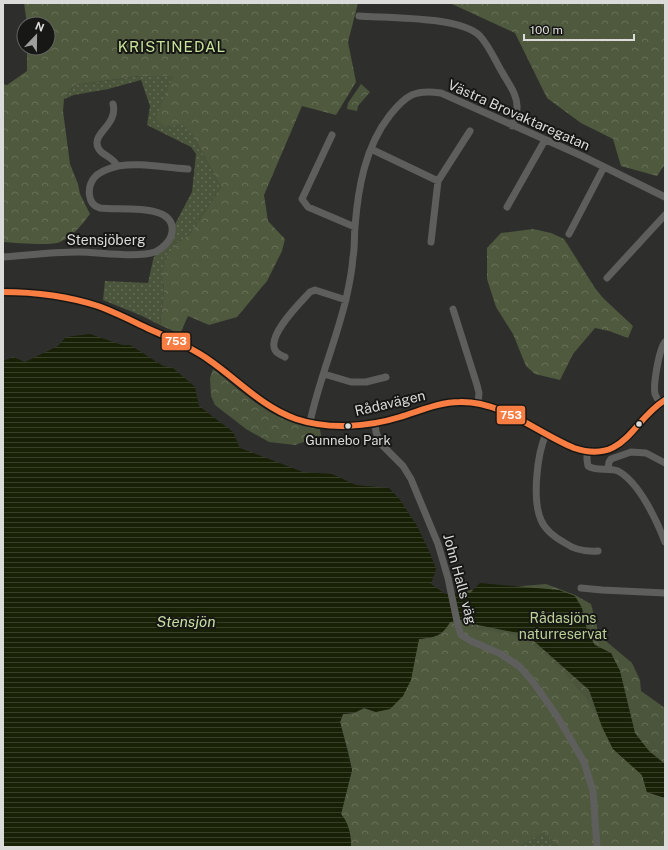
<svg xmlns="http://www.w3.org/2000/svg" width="668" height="850" font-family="'Public Sans',sans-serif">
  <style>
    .grass { fill: url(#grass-dots) }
    .forest { fill: url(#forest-crowns) }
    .park { fill: url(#park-crowns) }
    .water { fill: url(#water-rules) }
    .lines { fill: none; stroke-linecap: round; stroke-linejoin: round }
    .minor { stroke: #5e5f5d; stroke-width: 7 }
    .bus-1-casing { stroke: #171815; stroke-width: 9 }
    .bus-1 { stroke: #f77d43; stroke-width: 6 }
    .bus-dot { fill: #dbdcd9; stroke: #171815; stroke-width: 1.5 }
    .labels { text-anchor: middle; stroke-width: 4; stroke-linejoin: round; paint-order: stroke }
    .bus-label { font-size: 13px; fill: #dbdcd9; stroke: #171815 }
    .street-label { font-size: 14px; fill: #dbdcd9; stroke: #171815 }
    .park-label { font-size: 14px; fill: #bbd097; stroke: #171815 }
    .neighbourhood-label { font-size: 15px; letter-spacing: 1px; fill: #c8e399; stroke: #171815 }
    .water-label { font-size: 15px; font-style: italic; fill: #c8dda3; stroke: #171815 }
    .line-badge { stroke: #171815; stroke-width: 1.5 }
    .badge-label { font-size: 11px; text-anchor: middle; font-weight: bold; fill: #fff }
  </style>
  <defs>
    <pattern id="grass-dots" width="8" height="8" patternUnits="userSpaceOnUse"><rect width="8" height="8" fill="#4b553b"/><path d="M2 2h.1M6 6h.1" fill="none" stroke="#646d57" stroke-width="1.8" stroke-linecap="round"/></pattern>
    <pattern id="forest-crowns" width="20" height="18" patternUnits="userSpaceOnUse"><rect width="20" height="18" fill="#4f593d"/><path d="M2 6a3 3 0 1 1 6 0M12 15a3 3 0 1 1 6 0" fill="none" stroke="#687058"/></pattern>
    <pattern id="park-crowns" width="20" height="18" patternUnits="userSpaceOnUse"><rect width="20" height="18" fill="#4b553b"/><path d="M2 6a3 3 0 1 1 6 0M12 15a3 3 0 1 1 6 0" fill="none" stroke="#646d57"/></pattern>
    <pattern id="water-rules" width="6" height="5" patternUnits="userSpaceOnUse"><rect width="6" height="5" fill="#182006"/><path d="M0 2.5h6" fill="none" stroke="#39402a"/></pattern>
  </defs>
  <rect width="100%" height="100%" fill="#2e2f2c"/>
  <path class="grass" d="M 140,76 L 173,76 L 166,127 L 183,123 L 193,136 L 221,187 L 190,234 L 175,244 L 162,279 L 164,288 L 160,325 L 140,315 L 103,300 L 105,281 L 148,283 L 153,260 L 158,248 L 164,245 L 192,192 L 196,154 L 191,147 L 147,125 L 150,106 L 141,80 L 108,89 L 74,95 L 64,99 L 74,85 Z
    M 544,831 L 558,847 L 519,847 Z"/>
  <path class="forest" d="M 24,3 L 358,3 L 348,42 L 356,82 L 336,115 L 302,106 L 264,195 L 268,221 L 285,239 L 282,251 L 267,281 L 237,317 L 209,325 L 188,316 L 180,334 L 160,325 L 164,288 L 162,279 L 166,259 L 175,244 L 190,234 L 221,187 L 193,136 L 183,124 L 166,127 L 156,118 L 173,76 L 140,76 L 74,85 L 64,99 L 63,111 L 70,164 L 78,184 L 80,194 L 90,214 C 82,225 73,236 60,242 C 52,246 15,243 4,242 L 3,241 L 3,84 L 7,85 L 27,71 L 27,48 L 48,48 L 48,24 L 27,24 Z
    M 439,3 L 665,3 L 665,164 L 657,176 L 621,166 L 613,139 L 581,123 L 547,98 L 515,33 L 452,4 Z
    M 533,229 L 551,233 L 564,239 L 595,288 L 603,298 L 633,326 L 628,338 L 609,331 L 595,328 L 573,354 L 560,380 L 535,374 L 526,366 L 513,334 L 496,307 L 487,279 L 487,248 L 501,233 Z
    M 466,619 L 523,634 L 554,659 L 594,707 L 613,749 L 642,775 L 647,792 L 665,798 L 665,847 L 558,847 L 544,832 L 519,847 L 351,847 C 351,834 349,824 341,814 L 352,770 L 348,751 L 340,722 L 343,714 L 354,713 L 364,708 L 376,712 L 415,656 L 419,639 C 435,637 441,637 450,622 Z"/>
  <path class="park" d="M 361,84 L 370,92 L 358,106 L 357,111 L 347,109 L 348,103 Z
    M 213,369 C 236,387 258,408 284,419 C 296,424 308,427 320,429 L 321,436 L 295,445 L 269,442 L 246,429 L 215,405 L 211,396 L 210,378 Z
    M 546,584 L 575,595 L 591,604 L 598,631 L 607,642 L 632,663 L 640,680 L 641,691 L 665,708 L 665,797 C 644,775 623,752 605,728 C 598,720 593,709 587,700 C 573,679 544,650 523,639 C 510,632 484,631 469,629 L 462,591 Z"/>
  <path class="water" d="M 90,334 L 122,345 L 130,345 L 163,366 L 173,368 L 195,387 L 199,406 L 233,432 L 240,448 L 303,472 L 332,474 L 356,485 L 389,488 L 400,500 L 417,526 L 430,553 L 436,569 L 431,584 L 445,594 L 470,593 L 480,583 L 559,590 L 575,596 L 582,608 L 588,634 L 595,645 L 611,653 L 620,671 L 635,733 L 649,751 L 665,764 L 665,798 L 647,792 L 642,775 L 613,749 L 602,727 L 589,690 L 535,642 L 523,634 L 473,624 L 466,619 L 450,622 C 441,637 435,637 419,639 L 411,680 L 403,696 L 390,709 L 376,712 L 364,708 L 354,713 L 343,714 L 340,722 L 352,770 L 341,814 C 349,824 351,834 351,847 L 3,847 L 3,361 L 13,357 L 25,362 L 58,346 L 66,337 Z"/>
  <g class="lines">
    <path class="minor" d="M 359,16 C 387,18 460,16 480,36 C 489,46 495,60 502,72 C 508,83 518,95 517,108 C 517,114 514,120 512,126
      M 113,104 C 118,123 96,132 97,143 C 97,155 114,156 117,166
      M 332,135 L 302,199 L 308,207 L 355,227
      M 371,149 L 438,181 L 470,131
      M 507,207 L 545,140
      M 569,234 L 604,167
      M 431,242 L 438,181
      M 3,257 C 28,255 54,252 79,252 C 98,252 138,258 155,252 C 162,249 171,241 172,232 C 176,202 119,211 100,208 C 87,205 87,187 94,178 C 99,171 110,168 118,166 C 141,162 164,168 188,169
      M 607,278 L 665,215
      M 3,292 C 34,291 67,296 97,306 C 114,312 131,320 147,328 C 168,337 189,347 209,360 C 237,380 263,408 297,419 C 329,429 365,427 398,418 C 421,411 444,399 469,402 C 494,404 532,427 556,439 C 565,444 575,450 586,451 C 596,453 606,451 615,447 C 636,437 644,410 665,400
      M 453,309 L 477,385 L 479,393 L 478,403
      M 285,357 C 281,355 277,354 275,350 C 267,335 300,303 310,292 L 315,290 L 346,300
      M 324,374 L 351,382 L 366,382 L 386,377
      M 660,402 C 658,400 656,397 655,394 C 653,385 659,349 665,342
      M 310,422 C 319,380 336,341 346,299 C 349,286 352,271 353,257 C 355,247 354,237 355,227 C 358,188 365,147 390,115 C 406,95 415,89 441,93 L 582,156 L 665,197
      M 375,423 L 376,432 L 380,443 L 403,466 L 411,479 L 438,544 L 448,578 L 458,626 L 461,635 L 471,641 L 501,654 L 520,667 L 533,682 L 557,716 L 584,762 L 593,791 L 597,847
      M 546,434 C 537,454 532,500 541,520 C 545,530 556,538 565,543 C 575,550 586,552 598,551
      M 587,452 L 587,460 L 588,466 C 597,472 608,467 618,471 C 639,482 657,521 665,542
      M 608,468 L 609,462 L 611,459 L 631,452 L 646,453 L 665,463
      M 581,588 L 602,590 L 665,593"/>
    <defs>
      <path id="bus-1" d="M 3,292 C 35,292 67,296 98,306 C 115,312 132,321 149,329 C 169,338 191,347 209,360 C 238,380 262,407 296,419 C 329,430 368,427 400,417 C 420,411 439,402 460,402 C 502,401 537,433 574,448 C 625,465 631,421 665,400"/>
    </defs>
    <use href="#bus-1" class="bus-1-casing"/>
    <use href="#bus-1" class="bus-1"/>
  </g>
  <g class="bus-dot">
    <circle cx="639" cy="424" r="3.5"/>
    <circle cx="348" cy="426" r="3.5"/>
  </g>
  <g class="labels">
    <g class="bus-label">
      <text x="348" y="445">Gunnebo Park</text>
    </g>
    <g class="street-label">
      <text transform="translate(519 115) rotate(24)" y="5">Västra Brovaktaregatan</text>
      <text x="106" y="245">Stensjöberg</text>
      <text transform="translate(390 403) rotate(-13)" y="5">Rådavägen</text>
      <text transform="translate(460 579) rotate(75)" y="5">John Halls väg</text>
    </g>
    <g class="park-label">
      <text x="563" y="623">Rådasjöns<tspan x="563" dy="16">naturreservat</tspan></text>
    </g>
    <g class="neighbourhood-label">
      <text x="172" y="52">KRISTINEDAL</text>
    </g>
    <g class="water-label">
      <text x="186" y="627">Stensjön</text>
    </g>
  </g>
  <g class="line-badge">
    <rect x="161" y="332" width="30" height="19" rx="4" fill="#f77d43"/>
    <rect x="496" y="405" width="30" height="20" rx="4" fill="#f77d43"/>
  </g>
  <g class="badge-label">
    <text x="176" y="345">753</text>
    <text x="511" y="419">753</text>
  </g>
  <rect width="668" height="850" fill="none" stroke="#dbdcd9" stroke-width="8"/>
  <g transform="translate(36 36) rotate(22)"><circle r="19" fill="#171815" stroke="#656663"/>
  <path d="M0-3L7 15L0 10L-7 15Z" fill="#9e9f9c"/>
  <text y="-6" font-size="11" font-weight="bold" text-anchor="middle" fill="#dbdcd9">N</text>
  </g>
  <path d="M524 34v6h110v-6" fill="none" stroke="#dbdcd9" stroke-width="2"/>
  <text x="530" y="34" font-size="12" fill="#dbdcd9" stroke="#171815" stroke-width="3" paint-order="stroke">100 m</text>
</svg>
